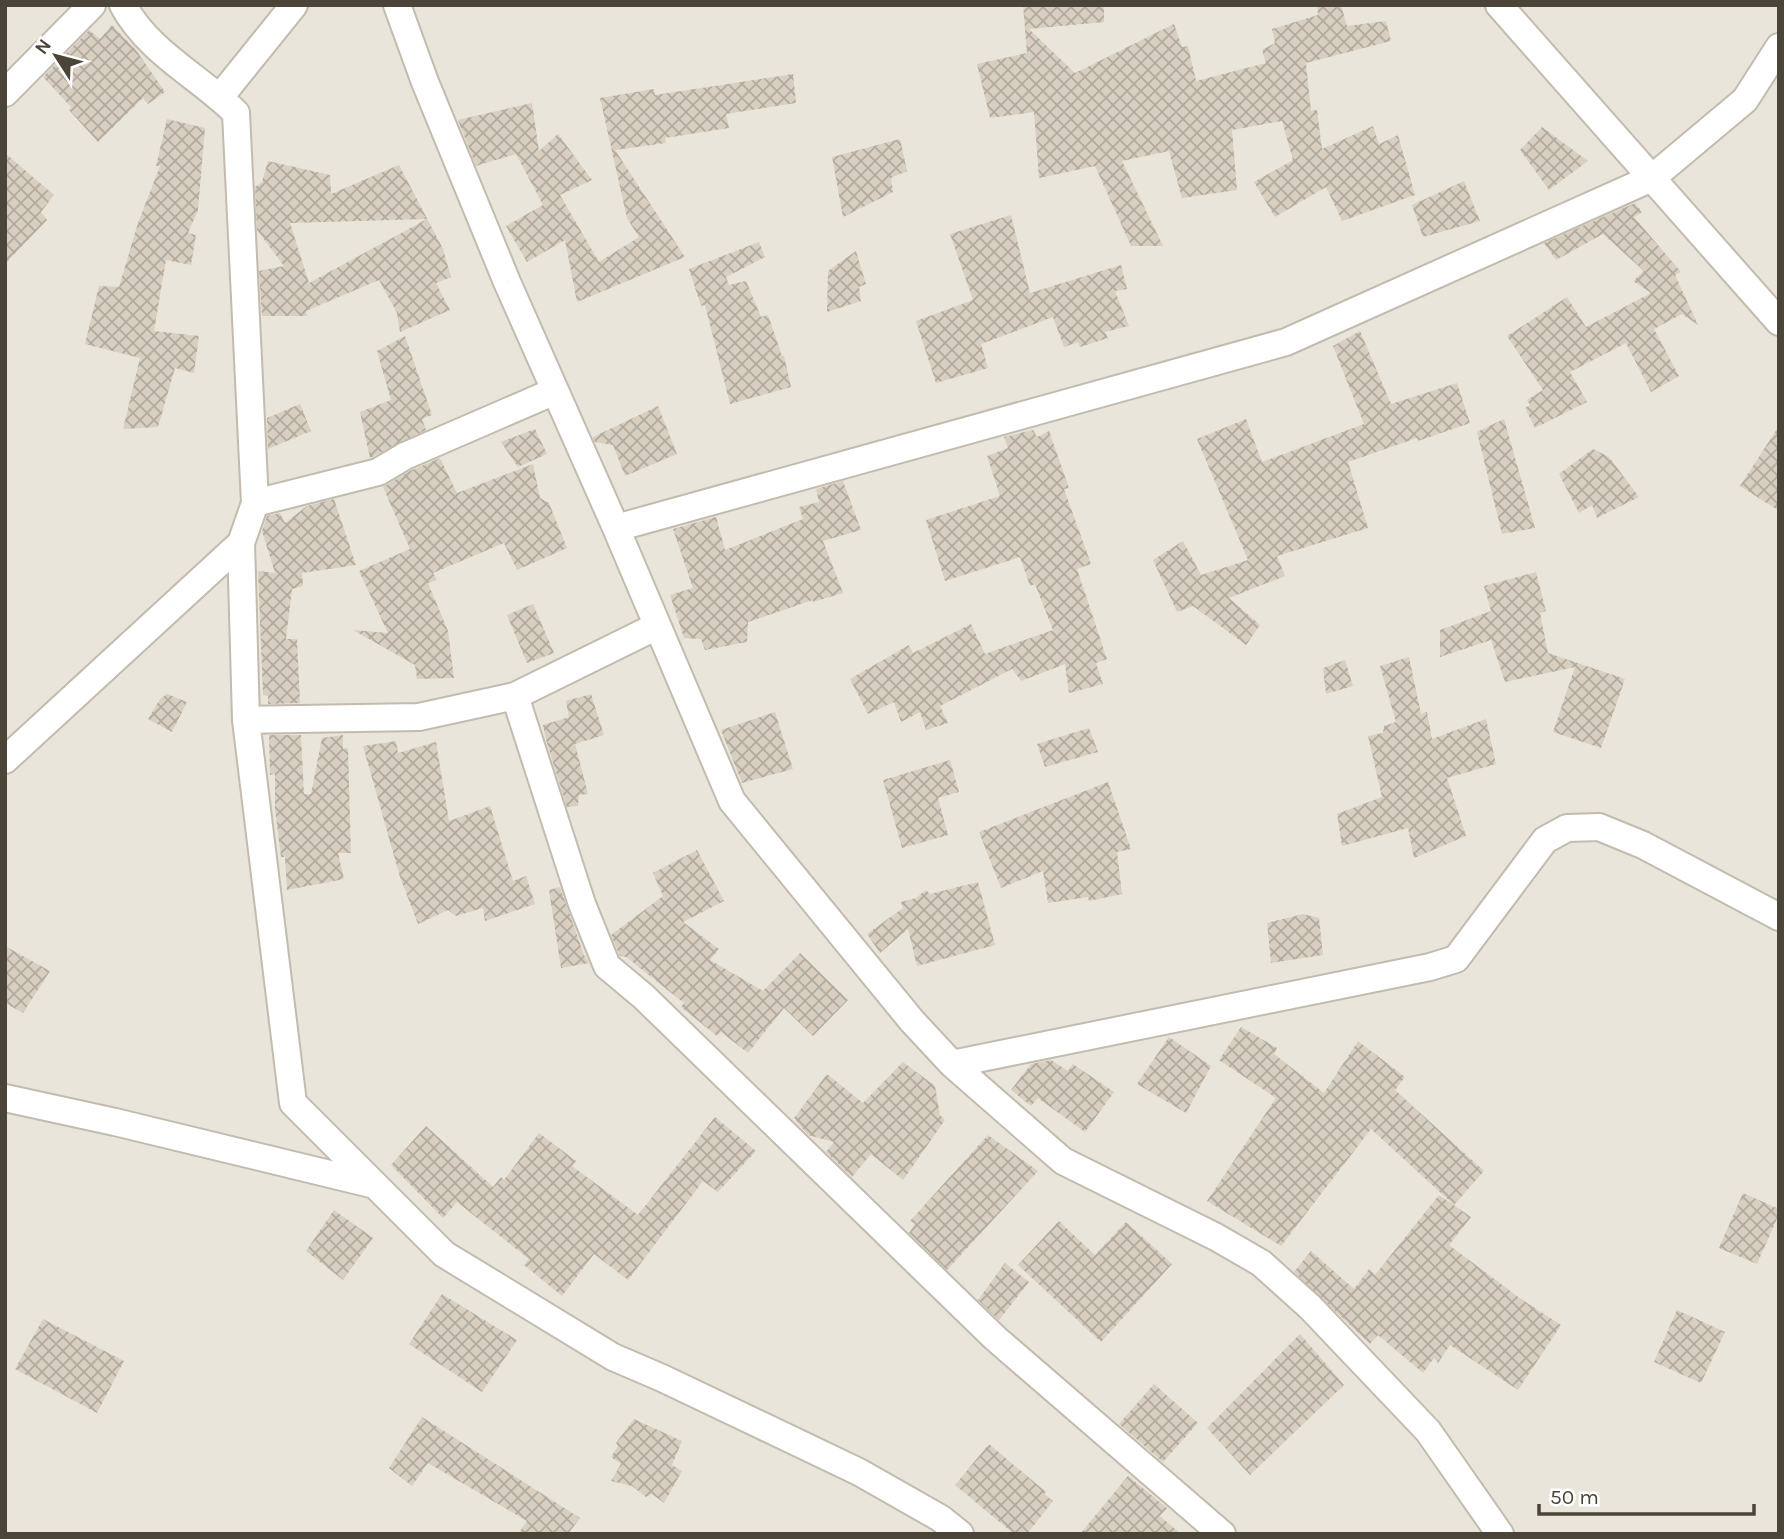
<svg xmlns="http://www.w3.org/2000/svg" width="1784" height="1539" font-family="Karla,sans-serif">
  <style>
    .residential { fill: #eae5da }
    .building { fill: url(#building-cross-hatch); fill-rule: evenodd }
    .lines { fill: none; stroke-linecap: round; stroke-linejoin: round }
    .street-casing { stroke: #c2bbae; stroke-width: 30 }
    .street { stroke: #fff; stroke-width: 26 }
  </style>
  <defs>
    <pattern id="building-cross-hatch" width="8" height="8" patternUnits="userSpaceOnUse" patternTransform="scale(1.75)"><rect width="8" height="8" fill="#d8cfc1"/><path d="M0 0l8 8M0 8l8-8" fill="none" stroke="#b1aa9e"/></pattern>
  </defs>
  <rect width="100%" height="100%" fill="#f6f3ec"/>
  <path class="residential" d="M 5,5 L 1779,5 L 1779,1534 L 5,1534 Z"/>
  <path class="building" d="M 1023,5 L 1104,5 L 1104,22 L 1029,29 L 1075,73 L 1174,24 L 1182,47 L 1188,46 L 1196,81 L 1266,63 L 1262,50 L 1275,43 L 1272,29 L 1318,15 L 1317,5 L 1341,5 L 1347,26 L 1386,21 L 1391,41 L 1306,63 L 1311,111 L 1317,110 L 1322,149 L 1373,126 L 1379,144 L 1398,135 L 1415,195 L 1342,221 L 1326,187 L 1275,217 L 1254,182 L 1293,160 L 1282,121 L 1232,130 L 1237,190 L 1182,198 L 1169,151 L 1122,161 L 1163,246 L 1131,246 L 1095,166 L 1039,178 L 1034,112 L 990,118 L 977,64 L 1027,53 Z
    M 112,25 L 136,50 L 165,92 L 148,104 L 143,98 L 98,142 L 69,110 L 71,107 L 43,77 L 89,30 L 100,39 Z
    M 793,74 L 796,103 L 726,114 L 729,128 L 665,138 L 666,143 L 615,150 L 685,257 L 577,302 L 565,240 L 527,262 L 506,226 L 543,205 L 516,154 L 476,166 L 458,120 L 532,103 L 539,151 L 558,134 L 592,180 L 560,195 L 599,262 L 639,237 L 627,218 L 600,98 L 654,89 L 655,95 Z
    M 167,119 L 205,128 L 198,210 L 188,233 L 196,235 L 191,265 L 166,260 L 154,331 L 199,336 L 194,373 L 175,368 L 158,427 L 123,429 L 140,358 L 85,344 L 99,286 L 119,287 L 138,223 L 160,166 L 156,166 Z
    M 1542,127 L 1588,161 L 1549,190 L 1520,150 Z
    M 900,139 L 907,171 L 891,178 L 893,192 L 843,217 L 832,157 Z
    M 5,153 L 54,195 L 41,212 L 47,220 L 5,264 Z
    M 268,161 L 330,175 L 331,194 L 399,165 L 443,249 L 451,277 L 436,283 L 450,310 L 400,332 L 397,313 L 379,280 L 306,311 L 307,316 L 262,316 L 259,271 L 284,266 L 257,230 L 255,187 L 262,182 ZM 427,219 L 309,283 L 290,223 Z
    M 1464,181 L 1480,221 L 1423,237 L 1412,205 Z
    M 1635,203 L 1642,212 L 1634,217 L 1681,272 L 1675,275 L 1698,325 L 1682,314 L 1654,329 L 1679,376 L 1651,392 L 1626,343 L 1570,372 L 1587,402 L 1535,428 L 1525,408 L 1530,405 L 1527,400 L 1543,390 L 1507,336 L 1567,297 L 1586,327 L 1651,293 L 1633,281 L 1644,271 L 1603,234 L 1556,260 L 1544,243 Z
    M 1011,215 L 1030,293 L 1121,265 L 1127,289 L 1115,291 L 1129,326 L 1105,332 L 1108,338 L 1080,347 L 1078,342 L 1064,347 L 1053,317 L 981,344 L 988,368 L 936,383 L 916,321 L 973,300 L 950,234 Z
    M 759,242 L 765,257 L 726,277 L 729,285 L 746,281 L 761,317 L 768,315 L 782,356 L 784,356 L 791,387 L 730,404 L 705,305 L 701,306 L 689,269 Z
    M 856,251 L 866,284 L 859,287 L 861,301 L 827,312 L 828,271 Z
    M 1360,331 L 1391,404 L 1457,383 L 1470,423 L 1418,441 L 1417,438 L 1348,462 L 1368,528 L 1277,556 L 1285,576 L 1229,598 L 1260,625 L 1246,645 L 1193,606 L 1177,612 L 1153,560 L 1183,541 L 1201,575 L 1248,560 L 1197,439 L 1246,419 L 1262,462 L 1364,424 L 1333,346 Z
    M 405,336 L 432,415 L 422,419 L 426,430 L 370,458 L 360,412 L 391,400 L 377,351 Z
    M 300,404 L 311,431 L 268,449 L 267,418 Z
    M 658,406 L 677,454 L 625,476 L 613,445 L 595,442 L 593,437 Z
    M 1504,419 L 1535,528 L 1502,534 L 1477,432 Z
    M 1779,426 L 1779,511 L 1740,486 Z
    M 535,429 L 547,454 L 518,467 L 501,442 Z
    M 1033,430 L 1037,437 L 1049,431 L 1069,488 L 1064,489 L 1091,564 L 1077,569 L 1107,659 L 1096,663 L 1103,684 L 1069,693 L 1065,664 L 1021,681 L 1012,669 L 940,706 L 948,723 L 926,730 L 920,712 L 901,722 L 894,702 L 868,714 L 850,679 L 909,645 L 913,653 L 971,624 L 985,654 L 1053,630 L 1035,584 L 1030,586 L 1020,557 L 945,581 L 926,520 L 1000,496 L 987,456 L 1008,448 L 1004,437 Z
    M 1593,449 L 1609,457 L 1639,497 L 1597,518 L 1592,505 L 1579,513 L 1559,474 Z
    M 440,458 L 457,493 L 533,464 L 540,498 L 549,503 L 567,548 L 517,570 L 504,543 L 433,573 L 437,580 L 428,583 L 448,631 L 454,678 L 417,679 L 415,665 L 353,630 L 388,633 L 359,571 L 410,549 L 383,487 L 412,470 Z
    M 843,481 L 861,530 L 823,541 L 843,593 L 813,602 L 813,600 L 748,622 L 747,642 L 705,650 L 701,639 L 684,638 L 670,595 L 693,588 L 673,529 L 716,517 L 725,550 L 803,519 L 799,507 L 819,502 L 816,489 Z
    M 334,499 L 356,565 L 302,573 L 303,586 L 292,589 L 286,639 L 297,639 L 300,703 L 268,704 L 268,696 L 263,695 L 258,571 L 275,573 L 262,531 L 267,516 L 280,513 L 285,523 L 307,506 Z
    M 1536,572 L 1546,611 L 1540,613 L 1548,653 L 1625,679 L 1601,748 L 1553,732 L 1575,667 L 1505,682 L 1491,640 L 1440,657 L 1440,630 L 1491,611 L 1484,586 Z
    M 533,604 L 554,653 L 527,663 L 507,615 Z
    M 1409,657 L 1421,714 L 1427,712 L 1432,739 L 1486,719 L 1496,764 L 1447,778 L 1466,836 L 1414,858 L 1408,828 L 1342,846 L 1337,814 L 1382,797 L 1368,736 L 1383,733 L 1384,726 L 1396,722 L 1380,666 Z
    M 1345,660 L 1353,686 L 1326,694 L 1323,668 Z
    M 167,694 L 187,702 L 172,732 L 148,719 L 160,699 Z
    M 591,694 L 604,735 L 575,744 L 588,794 L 579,795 L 578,806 L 567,807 L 546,740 L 543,725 L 569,717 L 566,701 Z
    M 775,712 L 793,769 L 742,783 L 721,730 Z
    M 1089,728 L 1098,752 L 1045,767 L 1037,744 Z
    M 269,735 L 301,735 L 304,794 L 311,794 L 322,738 L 343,735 L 343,749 L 348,748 L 351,853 L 338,853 L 344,879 L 287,890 L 285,857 L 281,857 L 275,809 L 275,774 L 270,775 Z
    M 396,741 L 398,753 L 436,742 L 449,821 L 490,806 L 513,881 L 526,876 L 535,904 L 485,921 L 483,908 L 456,916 L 448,910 L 418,924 L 400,877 L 363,746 Z
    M 950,760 L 959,792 L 938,798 L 948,835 L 902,848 L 883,780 Z
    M 1108,782 L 1131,849 L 1117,852 L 1122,894 L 1089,901 L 1088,897 L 1048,903 L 1043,871 L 1001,888 L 979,832 Z
    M 697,850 L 724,901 L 683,922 L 719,949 L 710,960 L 763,991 L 800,953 L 848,1000 L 813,1036 L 784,1008 L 748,1053 L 721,1032 L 717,1036 L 681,1007 L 684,1003 L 626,957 L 620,956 L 611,935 L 663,896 L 653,873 Z
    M 978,882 L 995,945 L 917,966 L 908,929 L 880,953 L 867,934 L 903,908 L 901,902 L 916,898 L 926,890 L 930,894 Z
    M 560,887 L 584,955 L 589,963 L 561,968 L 549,890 Z
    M 1303,914 L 1319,918 L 1323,955 L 1271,963 L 1267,923 Z
    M 5,946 L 50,971 L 23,1013 L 5,1003 Z
    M 1241,1027 L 1277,1048 L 1274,1054 L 1324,1093 L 1358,1041 L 1405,1077 L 1395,1090 L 1484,1171 L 1454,1205 L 1371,1129 L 1281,1246 L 1207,1201 L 1276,1098 L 1219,1060 Z
    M 1169,1037 L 1211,1066 L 1186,1113 L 1137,1084 Z
    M 1051,1060 L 1068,1071 L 1073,1064 L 1114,1092 L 1085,1132 L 1038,1098 L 1031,1106 L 1011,1090 L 1031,1064 Z
    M 903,1062 L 935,1086 L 940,1115 L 945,1120 L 903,1180 L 871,1154 L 852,1177 L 826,1152 L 834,1142 L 808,1135 L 794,1118 L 827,1074 L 863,1103 Z
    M 715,1117 L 756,1151 L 718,1192 L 703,1181 L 628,1280 L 594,1254 L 562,1296 L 524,1265 L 529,1259 L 457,1202 L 443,1218 L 391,1165 L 426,1126 L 493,1187 L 501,1177 L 504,1180 L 539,1133 L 576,1161 L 572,1166 L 638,1215 Z
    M 988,1135 L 1038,1171 L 947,1270 L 909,1233 L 915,1224 L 910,1221 Z
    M 1743,1193 L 1779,1209 L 1779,1214 L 1757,1264 L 1719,1248 Z
    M 1439,1195 L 1471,1217 L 1449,1245 L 1521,1299 L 1561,1325 L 1518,1390 L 1450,1345 L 1438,1363 L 1434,1358 L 1423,1373 L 1378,1335 L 1370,1344 L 1294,1272 L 1311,1251 L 1354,1289 L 1369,1269 L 1375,1275 Z
    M 334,1210 L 373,1238 L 343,1280 L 306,1251 Z
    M 1059,1221 L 1095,1255 L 1126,1222 L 1172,1264 L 1101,1342 L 1018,1265 Z
    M 1005,1263 L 1029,1282 L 999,1320 L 978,1300 Z
    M 442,1294 L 517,1340 L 482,1392 L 409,1344 Z
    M 1677,1310 L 1725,1332 L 1701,1383 L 1654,1362 Z
    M 43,1319 L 124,1361 L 97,1413 L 15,1369 Z
    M 1300,1334 L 1344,1385 L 1250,1475 L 1207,1428 Z
    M 1154,1384 L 1198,1423 L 1163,1462 L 1119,1424 Z
    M 422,1417 L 580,1518 L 568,1534 L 518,1534 L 527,1521 L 428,1463 L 412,1486 L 389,1468 Z
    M 634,1419 L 682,1441 L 672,1465 L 682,1471 L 664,1503 L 652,1494 L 646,1497 L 632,1486 L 611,1481 L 621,1464 L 611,1457 L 618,1446 L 616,1443 Z
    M 989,1444 L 1046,1492 L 1044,1494 L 1053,1501 L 1027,1534 L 1014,1534 L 955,1485 Z
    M 1128,1476 L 1167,1508 L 1160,1516 L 1181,1534 L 1080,1534 Z"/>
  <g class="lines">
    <defs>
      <path id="street" d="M 123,5 C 148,52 200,77 236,113 L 255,503 L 241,543 L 246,720 L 293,1103 L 444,1254 L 613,1357 L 662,1378 L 859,1472 L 940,1518 L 960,1534
        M 397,5 L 425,82 L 507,282 L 616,528 L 732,801 L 912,1021 L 952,1064 L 1063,1161 L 1216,1237 L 1261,1263 L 1310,1307 L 1428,1431 L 1500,1534
        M 1499,5 L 1779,322
        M 5,93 L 92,5
        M 220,97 L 294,5
        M 255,503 L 378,472 L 405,456 L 555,391
        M 616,528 L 1286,342 L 1652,178 L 1745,100 L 1779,47
        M 515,696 L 582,904 L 607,966 L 644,997 L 995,1338 L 1222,1534
        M 246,720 L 419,717 L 515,696 L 657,626
        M 5,760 L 241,543
        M 952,1064 L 1430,967 L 1456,959 L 1545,840 L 1567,828 L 1599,827 L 1643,845 L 1779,917
        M 5,1098 L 115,1122 L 375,1185"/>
    </defs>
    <use href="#street" class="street-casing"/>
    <use href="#street" class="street"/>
  </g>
  <rect width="1784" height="1539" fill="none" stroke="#4b4439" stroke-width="14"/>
  <g transform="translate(56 56) rotate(306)" stroke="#ffffff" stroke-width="5" paint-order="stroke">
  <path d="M0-5L12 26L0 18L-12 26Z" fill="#4b4439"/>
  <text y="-10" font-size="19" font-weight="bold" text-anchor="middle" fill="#4b4439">N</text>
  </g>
  <path d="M1539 1504v10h215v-10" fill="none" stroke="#4b4439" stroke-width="3.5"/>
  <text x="1550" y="1504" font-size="21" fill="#4b4439" stroke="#ffffff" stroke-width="5" paint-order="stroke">50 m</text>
</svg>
